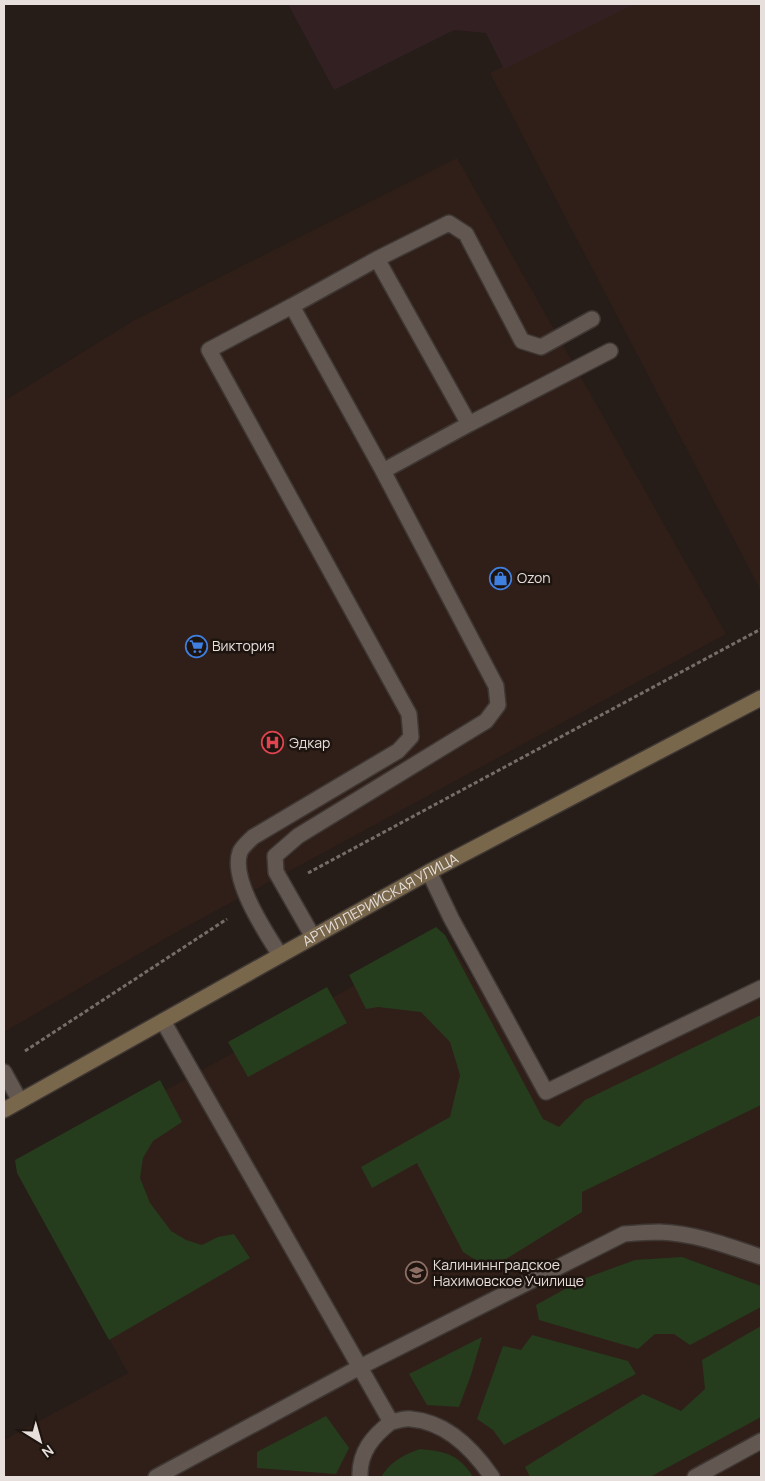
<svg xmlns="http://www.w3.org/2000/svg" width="765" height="1481" font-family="Manrope,sans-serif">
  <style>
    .built { fill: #301f18 }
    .industrial { fill: #332023 }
    .green { fill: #253d1d }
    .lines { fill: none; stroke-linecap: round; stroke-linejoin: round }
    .lane-casing { stroke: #3e3733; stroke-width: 18 }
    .secondary-casing { stroke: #3e3733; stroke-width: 18 }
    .path { stroke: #766d69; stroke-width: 3; stroke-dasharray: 4 2.5; stroke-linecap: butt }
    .lane { stroke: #635752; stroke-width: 15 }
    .secondary { stroke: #79674c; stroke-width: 15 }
    .labels { text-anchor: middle; stroke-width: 5; stroke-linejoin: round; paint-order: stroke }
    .poi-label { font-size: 14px; fill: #e6dfdb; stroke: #1d130f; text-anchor: start }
    .street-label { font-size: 14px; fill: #e6dfdb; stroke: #1d130f }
  </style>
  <rect width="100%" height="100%" fill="#261c18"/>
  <path class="built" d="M 630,4 L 761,4 L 761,591 L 490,73 Z
    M 457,158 L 726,634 L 175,933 L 4,1032 L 4,401 L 133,321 Z
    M 445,935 L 546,1092 L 761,988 L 761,1477 L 4,1477 L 4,1440 L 128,1373 L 17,1173 Z"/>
  <path class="industrial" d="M 288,4 L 634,4 L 504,69 L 486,33 L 454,30 L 334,90 Z"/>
  <path class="green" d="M 436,927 L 445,935 L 543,1119 L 559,1127 L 585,1100 L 761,1015 L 761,1105 L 582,1192 L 582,1212 L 490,1269 L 463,1252 L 417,1163 L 372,1188 L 361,1167 L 450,1117 L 460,1075 L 450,1042 L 421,1012 L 378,1007 L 366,1009 L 349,975 Z
    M 327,987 L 347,1023 L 248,1077 L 228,1042 Z
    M 160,1080 L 182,1122 L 153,1141 L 143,1158 L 140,1178 L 150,1203 L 171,1231 L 186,1240 L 202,1245 L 218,1237 L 234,1234 L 250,1258 L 109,1340 L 17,1173 L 15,1160 Z
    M 682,1257 L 761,1286 L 761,1307 L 690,1345 L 674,1334 L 655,1334 L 638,1349 L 539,1320 L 536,1305 L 583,1279 L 635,1260 Z
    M 761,1326 L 761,1417 L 650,1477 L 530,1477 L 525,1467 L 643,1394 L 681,1411 L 705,1389 L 702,1360 Z
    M 532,1335 L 628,1361 L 636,1374 L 504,1445 L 493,1430 L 477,1419 L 503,1346 L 521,1350 Z
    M 482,1337 L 471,1375 L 459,1407 L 427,1405 L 409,1374 Z
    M 326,1416 L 349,1448 L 336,1474 L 257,1468 L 257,1452 Z
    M 420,1449 C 445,1451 460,1455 473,1477 L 381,1477 C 392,1461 401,1456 420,1449 Z"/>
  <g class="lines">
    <defs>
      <path id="lane" d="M 377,259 L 469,424
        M 292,306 L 377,259 L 449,223 L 466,234 L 522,341 L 541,347 L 592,319
        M 429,872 L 451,918 L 546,1092 L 761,988
        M 313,937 L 276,872 L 275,856 L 298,836 L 486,721 L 498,705 L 496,686 L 383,471
        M 280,955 C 266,933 230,879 240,852 C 242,847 249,841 253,837 L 398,751 L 411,737 L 409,714 L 209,350 L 292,306 L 383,471 L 469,424 L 610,351
        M 163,1021 L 391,1422 C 397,1421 404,1418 411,1419 C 446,1422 473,1449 492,1477
        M 4,1072 L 20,1101
        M 156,1477 L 360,1367 L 624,1234 C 636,1233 648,1232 659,1232 C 694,1233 729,1246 761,1257
        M 360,1477 C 359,1452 373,1436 391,1422
        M 695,1477 L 761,1441"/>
      <g id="secondary">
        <path id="s1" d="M 4,1110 L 429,872 L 761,698"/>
      </g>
    </defs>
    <use href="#lane" class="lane-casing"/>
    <use href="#secondary" class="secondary-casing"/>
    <path class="path" d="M 308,873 L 761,629
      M 25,1051 L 227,919"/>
    <use href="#lane" class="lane"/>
    <use href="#secondary" class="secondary"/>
  </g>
  <defs>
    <symbol id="shop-ring" viewBox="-11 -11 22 22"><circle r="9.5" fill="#1d130f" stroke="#3f7fe0" stroke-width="1.5"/><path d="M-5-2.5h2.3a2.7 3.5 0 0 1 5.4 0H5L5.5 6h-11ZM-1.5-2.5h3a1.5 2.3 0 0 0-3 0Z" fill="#3f7fe0"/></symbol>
    <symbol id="supermarket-ring" viewBox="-11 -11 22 22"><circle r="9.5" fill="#1d130f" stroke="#3f7fe0" stroke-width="1.5"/><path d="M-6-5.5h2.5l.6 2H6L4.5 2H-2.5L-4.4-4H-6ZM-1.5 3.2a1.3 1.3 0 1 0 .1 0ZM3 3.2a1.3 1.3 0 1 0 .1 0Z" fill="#3f7fe0"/></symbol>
    <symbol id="hospital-ring" viewBox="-11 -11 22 22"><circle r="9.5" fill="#1d130f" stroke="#e0444e" stroke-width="1.5"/><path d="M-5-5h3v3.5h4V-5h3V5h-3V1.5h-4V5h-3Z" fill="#e0444e"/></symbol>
    <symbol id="university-ring" viewBox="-11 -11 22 22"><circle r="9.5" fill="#1d130f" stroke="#8d6e63" stroke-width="1.5"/><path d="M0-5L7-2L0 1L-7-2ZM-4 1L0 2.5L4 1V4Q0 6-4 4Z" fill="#8d6e63"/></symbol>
  </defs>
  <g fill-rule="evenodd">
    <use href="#shop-ring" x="488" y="566" width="25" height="25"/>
    <use href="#supermarket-ring" x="184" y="634" width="25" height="25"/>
    <use href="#hospital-ring" x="260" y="730" width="25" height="25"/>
    <use href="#university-ring" x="404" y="1260" width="25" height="25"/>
  </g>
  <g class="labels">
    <g class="poi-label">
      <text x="517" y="583">Ozon</text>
      <text x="212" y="651">Виктория</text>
      <text x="289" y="748">Эдкар</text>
      <text x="433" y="1270">Калининнградское<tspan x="433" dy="16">Нахимовское Училище</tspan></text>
    </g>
    <g class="street-label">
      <text dy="5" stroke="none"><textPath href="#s1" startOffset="431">АРТИЛЛЕРИЙСКАЯ УЛИЦА</textPath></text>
    </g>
  </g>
  <rect width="765" height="1481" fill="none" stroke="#e6dfdb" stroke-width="10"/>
  <g transform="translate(40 1441) rotate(143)" stroke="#1d130f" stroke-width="4" paint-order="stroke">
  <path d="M0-4L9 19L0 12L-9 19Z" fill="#e6dfdb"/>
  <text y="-8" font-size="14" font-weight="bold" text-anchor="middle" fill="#e6dfdb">N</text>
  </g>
</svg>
